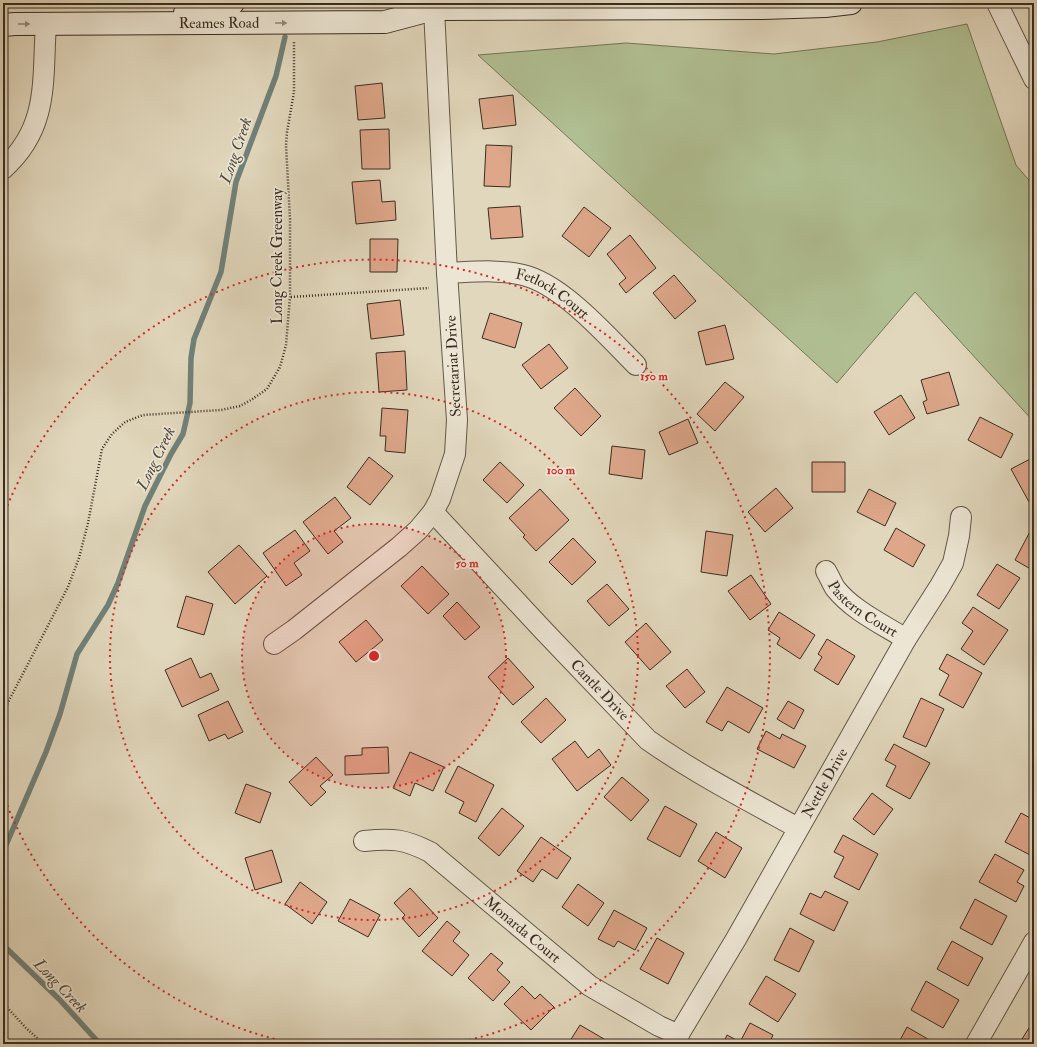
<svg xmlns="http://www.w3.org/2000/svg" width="1037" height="1047" font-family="'IM FELL Double Pica',serif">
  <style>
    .green { fill: #b0bf92; stroke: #75765a }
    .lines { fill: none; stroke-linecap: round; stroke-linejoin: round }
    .stream { stroke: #708179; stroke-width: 5.5 }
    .building { fill: #dea78a; stroke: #3a2d22 }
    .minor-casing { stroke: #645848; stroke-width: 22 }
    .secondary-casing { stroke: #3a2d22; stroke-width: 24 }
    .path { stroke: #3a2d22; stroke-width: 2.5; stroke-dasharray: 1 2; stroke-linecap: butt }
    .minor { stroke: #ece5d3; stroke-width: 20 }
    .secondary { stroke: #ece5d3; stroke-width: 22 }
    .oneway { fill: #93897a }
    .ring { fill: none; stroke: #d62828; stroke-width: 2; stroke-dasharray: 2 4 }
    .labels { text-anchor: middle; stroke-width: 3.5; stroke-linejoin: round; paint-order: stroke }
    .street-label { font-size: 15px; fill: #3a2d22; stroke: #ece5d3 }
    .water-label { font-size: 16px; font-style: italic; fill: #4c493f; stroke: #ece5d3 }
    .centre { fill: #d62828; stroke: #ece5d3; stroke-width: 2 }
    .ring-label { font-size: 12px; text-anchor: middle; font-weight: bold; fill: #d62828; stroke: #ece5d3; stroke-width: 3.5; stroke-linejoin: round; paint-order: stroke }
  </style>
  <rect width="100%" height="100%" fill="#e1d7bc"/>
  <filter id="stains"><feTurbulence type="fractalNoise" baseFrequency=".005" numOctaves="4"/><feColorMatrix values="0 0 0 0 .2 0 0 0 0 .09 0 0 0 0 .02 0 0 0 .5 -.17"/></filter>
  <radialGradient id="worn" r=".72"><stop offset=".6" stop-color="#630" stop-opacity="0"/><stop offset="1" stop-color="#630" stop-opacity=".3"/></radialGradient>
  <path class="green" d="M 967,24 L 1016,165 L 1034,186 L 1034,422 L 915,292 L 837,383 L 478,55 L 626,43 L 774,54 L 877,42 Z"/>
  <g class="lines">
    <path class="stream" d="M 3,852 L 46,752 L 60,714 L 77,654 L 108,605 L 118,583 L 145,506 L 171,454 L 183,434 L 190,403 L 191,358 L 194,339 L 221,272 L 236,182 L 276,76 L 285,37
      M 3,945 L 59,999 L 100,1044"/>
  </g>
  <path class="building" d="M 382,83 L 385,118 L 358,120 L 355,86 Z
    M 513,95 L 516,125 L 483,129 L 479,99 Z
    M 389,129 L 390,169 L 362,169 L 360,130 Z
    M 486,145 L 512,146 L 510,187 L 484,186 Z
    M 380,180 L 382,202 L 395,201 L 396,220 L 356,224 L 352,182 Z
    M 520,206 L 523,237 L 491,239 L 488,208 Z
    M 584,207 L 611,228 L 589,257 L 562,236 Z
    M 630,235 L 656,268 L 626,293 L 619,284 L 626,278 L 607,254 Z
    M 370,239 L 398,239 L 397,272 L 370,272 Z
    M 674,275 L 696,301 L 675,319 L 653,293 Z
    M 400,300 L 404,335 L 371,339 L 367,304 Z
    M 490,313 L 522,323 L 515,348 L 482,338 Z
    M 725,325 L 734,359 L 706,365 L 698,332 Z
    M 549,344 L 568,368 L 541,389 L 522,365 Z
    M 405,351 L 407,390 L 379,392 L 376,353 Z
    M 949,372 L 959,405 L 927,414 L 923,402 L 927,400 L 921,380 Z
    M 725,382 L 744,397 L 715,431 L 697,414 Z
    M 575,388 L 601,416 L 581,436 L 554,408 Z
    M 901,395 L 915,418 L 889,435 L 874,412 Z
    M 382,408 L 408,410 L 405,453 L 385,451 L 386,436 L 380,436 Z
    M 980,417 L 1013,434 L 1001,458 L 968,440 Z
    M 688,419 L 698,443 L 669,455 L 659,432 Z
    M 612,446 L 645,450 L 642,479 L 609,474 Z
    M 369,457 L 393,476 L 370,505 L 347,487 Z
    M 1034,457 L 1034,500 L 1029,502 L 1011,469 Z
    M 500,462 L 524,485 L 507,503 L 483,480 Z
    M 812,462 L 845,462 L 845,492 L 812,492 Z
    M 776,488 L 793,508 L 765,532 L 748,512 Z
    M 540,489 L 569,520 L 536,551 L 523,537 L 525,535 L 509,518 Z
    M 869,489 L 896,503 L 885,526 L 857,512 Z
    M 335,497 L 351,518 L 334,531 L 343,542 L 328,554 L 303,522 Z
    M 1034,524 L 1034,571 L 1015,560 Z
    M 896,528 L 925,545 L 913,567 L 884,550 Z
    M 295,530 L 310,551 L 294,563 L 302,575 L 286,586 L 263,553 Z
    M 706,531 L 733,535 L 727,576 L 701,572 Z
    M 573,538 L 596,562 L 572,585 L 549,562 Z
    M 239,545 L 267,576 L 235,604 L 208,572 Z
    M 997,564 L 1020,578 L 999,609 L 977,595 Z
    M 422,566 L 449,594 L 428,614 L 401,586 Z
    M 751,575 L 771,604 L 750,620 L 728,591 Z
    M 607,584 L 629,609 L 609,626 L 587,601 Z
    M 186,596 L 213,604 L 204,635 L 177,627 Z
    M 457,602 L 480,627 L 465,640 L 443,616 Z
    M 973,607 L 1008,630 L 984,665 L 961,649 L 973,631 L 962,623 Z
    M 779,612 L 815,635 L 800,659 L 777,644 L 780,638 L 768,630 Z
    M 366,620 L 383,640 L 356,662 L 339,642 Z
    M 646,623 L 671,652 L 650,670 L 625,642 Z
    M 827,639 L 855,656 L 838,685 L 814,670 L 822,657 L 818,654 Z
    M 947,654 L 982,673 L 963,708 L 939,695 L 949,675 L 939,669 Z
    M 191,658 L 200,678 L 211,673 L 219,690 L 182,707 L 165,670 Z
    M 508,658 L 534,687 L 513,705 L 488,677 Z
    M 687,669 L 705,692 L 685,708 L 666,686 Z
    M 727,687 L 763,708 L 749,733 L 728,721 L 722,731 L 706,722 Z
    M 546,698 L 566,720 L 541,743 L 521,722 Z
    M 921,698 L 944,709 L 926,747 L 903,737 Z
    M 228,701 L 243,732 L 228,739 L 225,734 L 209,741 L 198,715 Z
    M 788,701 L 804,710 L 794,729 L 777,719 Z
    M 766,731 L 780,739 L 782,734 L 806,746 L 794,768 L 757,749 Z
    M 575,741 L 588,758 L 599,749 L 611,765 L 577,791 L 552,759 Z
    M 894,744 L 930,763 L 910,799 L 886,786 L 896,766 L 885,760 Z
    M 388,747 L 389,773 L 345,775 L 345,756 L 362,755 L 362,748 Z
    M 410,752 L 444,767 L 433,791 L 415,783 L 410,796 L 393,788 Z
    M 316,757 L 333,775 L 320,786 L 326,792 L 311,806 L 289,782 Z
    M 458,766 L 494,785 L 476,822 L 459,813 L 464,802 L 445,792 Z
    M 622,777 L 649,800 L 631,821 L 604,797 Z
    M 246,784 L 271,793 L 260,823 L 235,813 Z
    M 872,793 L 893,809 L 874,835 L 853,819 Z
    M 665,806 L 697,824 L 680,857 L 647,839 Z
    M 502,808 L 524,826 L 499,856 L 478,838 Z
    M 1021,813 L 1034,820 L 1034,857 L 1005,842 Z
    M 716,832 L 742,848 L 725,878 L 698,861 Z
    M 843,835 L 878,854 L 859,890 L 834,877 L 844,857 L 834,852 Z
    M 541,837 L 571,858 L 557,879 L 542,869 L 533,882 L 517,871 Z
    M 272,850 L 282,882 L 255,890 L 245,858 Z
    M 995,854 L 1024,870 L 1017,882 L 1024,886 L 1016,902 L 979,882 Z
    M 300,882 L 327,902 L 312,924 L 285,904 Z
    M 578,884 L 604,903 L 588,926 L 562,907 Z
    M 410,888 L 438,918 L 419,937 L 402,918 L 405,915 L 394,903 Z
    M 825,891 L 848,902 L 834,931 L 800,914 L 810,893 L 821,898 Z
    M 350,899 L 380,915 L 368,937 L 338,921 Z
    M 975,899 L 1007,916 L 992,945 L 960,928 Z
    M 614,910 L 647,928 L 635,950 L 618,941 L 614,947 L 598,939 Z
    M 447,921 L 460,932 L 453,941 L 469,955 L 452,976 L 422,951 Z
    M 790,928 L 814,941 L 799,972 L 774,960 Z
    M 657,938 L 684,953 L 668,984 L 640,969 Z
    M 952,941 L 983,958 L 968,986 L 937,969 Z
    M 491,953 L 503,963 L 497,970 L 510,982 L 493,1001 L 468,978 Z
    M 766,976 L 796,994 L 778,1022 L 749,1004 Z
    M 926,981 L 959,1000 L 943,1028 L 911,1010 Z
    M 522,986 L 535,999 L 540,994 L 554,1007 L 531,1030 L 504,1004 Z
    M 1034,1020 L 1034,1044 L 1031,1044 L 1022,1039 Z
    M 750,1023 L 773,1035 L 769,1044 L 723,1044 L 727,1035 L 740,1042 Z
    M 580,1025 L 604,1039 L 602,1044 L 568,1044 Z
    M 907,1027 L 933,1042 L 932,1044 L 898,1044 Z"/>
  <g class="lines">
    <defs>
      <g id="minor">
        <path d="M 997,3 L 1034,79"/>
        <path d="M 3,169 C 50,127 42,80 46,24"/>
        <path id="s1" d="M 447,273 C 472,272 498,269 523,275 C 562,284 608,337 636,365"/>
        <path id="s2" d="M 433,512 L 543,630 L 648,740 C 695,773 747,800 798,828"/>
        <path id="s3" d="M 826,571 C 829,576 832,583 835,588 C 852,610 882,624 906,639"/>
        <path d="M 274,644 L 294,630 L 399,547 L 418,530 L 433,512 L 440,499 L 455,454 L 457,420 L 447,273 L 434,9"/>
        <path id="s4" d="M 364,841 C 393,838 404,839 430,852 L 590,986 L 659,1026 L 679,1035"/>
        <path id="s5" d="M 673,1044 L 736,939 L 906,639 L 940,586 L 953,563 L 959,536 L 961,517"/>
        <path d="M 976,1044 L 1034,942"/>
      </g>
      <g id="secondary">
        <path d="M 185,13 L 191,13 L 233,3"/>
        <path id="s6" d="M 3,25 L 15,24 L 385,22 L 434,9 L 763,8 L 825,6 L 851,3"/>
      </g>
    </defs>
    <use href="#minor" class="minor-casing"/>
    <use href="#secondary" class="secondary-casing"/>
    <path class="path" d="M 291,297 L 429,288
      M 3,712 L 68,587 L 79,558 L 88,523 L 102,449 L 112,434 L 125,422 L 143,415 L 221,410 L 240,406 L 251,400 L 267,389 L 280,367 L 286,345 L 290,297 L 290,219 L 286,145 L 287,132 L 294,92 L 294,41
      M 3,1003 L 26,1028 L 44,1044"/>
    <use href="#minor" class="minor"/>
    <use href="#secondary" class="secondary"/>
  </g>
  <defs><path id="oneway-solid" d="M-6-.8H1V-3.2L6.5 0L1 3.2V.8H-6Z"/></defs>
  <g class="oneway">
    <use href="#oneway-solid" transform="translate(281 23)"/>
    <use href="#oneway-solid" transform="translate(24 24)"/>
  </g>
  <circle cx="374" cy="656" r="132" fill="#d62828" fill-opacity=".12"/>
  <g class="ring">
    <circle cx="374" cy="656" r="132"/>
    <circle cx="374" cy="656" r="264"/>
    <path d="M292 1043A396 396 0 0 1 3 795M3 517A396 396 0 1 1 456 1043"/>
  </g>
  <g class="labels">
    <g class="street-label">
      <text dy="5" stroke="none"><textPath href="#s6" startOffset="216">Reames Road</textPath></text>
      <text transform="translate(277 256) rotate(-90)" y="5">Long Creek Greenway</text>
      <text dy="5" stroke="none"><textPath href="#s1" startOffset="111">Fetlock Court</textPath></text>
      <text transform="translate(453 366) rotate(-93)" y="5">Secretariat Drive</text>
      <text dy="5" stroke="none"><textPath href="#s3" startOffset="54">Pastern Court</textPath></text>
      <text dy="5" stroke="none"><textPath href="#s2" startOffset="244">Cantle Drive</textPath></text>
      <text dy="5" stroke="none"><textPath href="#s5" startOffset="302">Nettle Drive</textPath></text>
      <text dy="5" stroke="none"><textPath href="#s4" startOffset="189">Monarda Court</textPath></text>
    </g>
    <g class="water-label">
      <text transform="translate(235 150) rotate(-71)" y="6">Long Creek</text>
      <text transform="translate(155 458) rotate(-64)" y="6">Long Creek</text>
      <text transform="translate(61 985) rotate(46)" y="6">Long Creek</text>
    </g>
  </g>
  <circle cx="374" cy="656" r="6" class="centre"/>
  <g class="ring-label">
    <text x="654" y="380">150 m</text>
    <text x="561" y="474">100 m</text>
    <text x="467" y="567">50 m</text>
  </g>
  <rect width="1037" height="1047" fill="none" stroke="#e1d7bc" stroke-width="16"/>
  <rect x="4" y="4" width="1029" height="1039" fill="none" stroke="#3a2d22" stroke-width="2"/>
  <rect x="8" y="8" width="1021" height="1031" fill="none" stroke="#3a2d22"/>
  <rect width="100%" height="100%" filter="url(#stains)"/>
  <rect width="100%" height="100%" fill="url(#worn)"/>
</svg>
